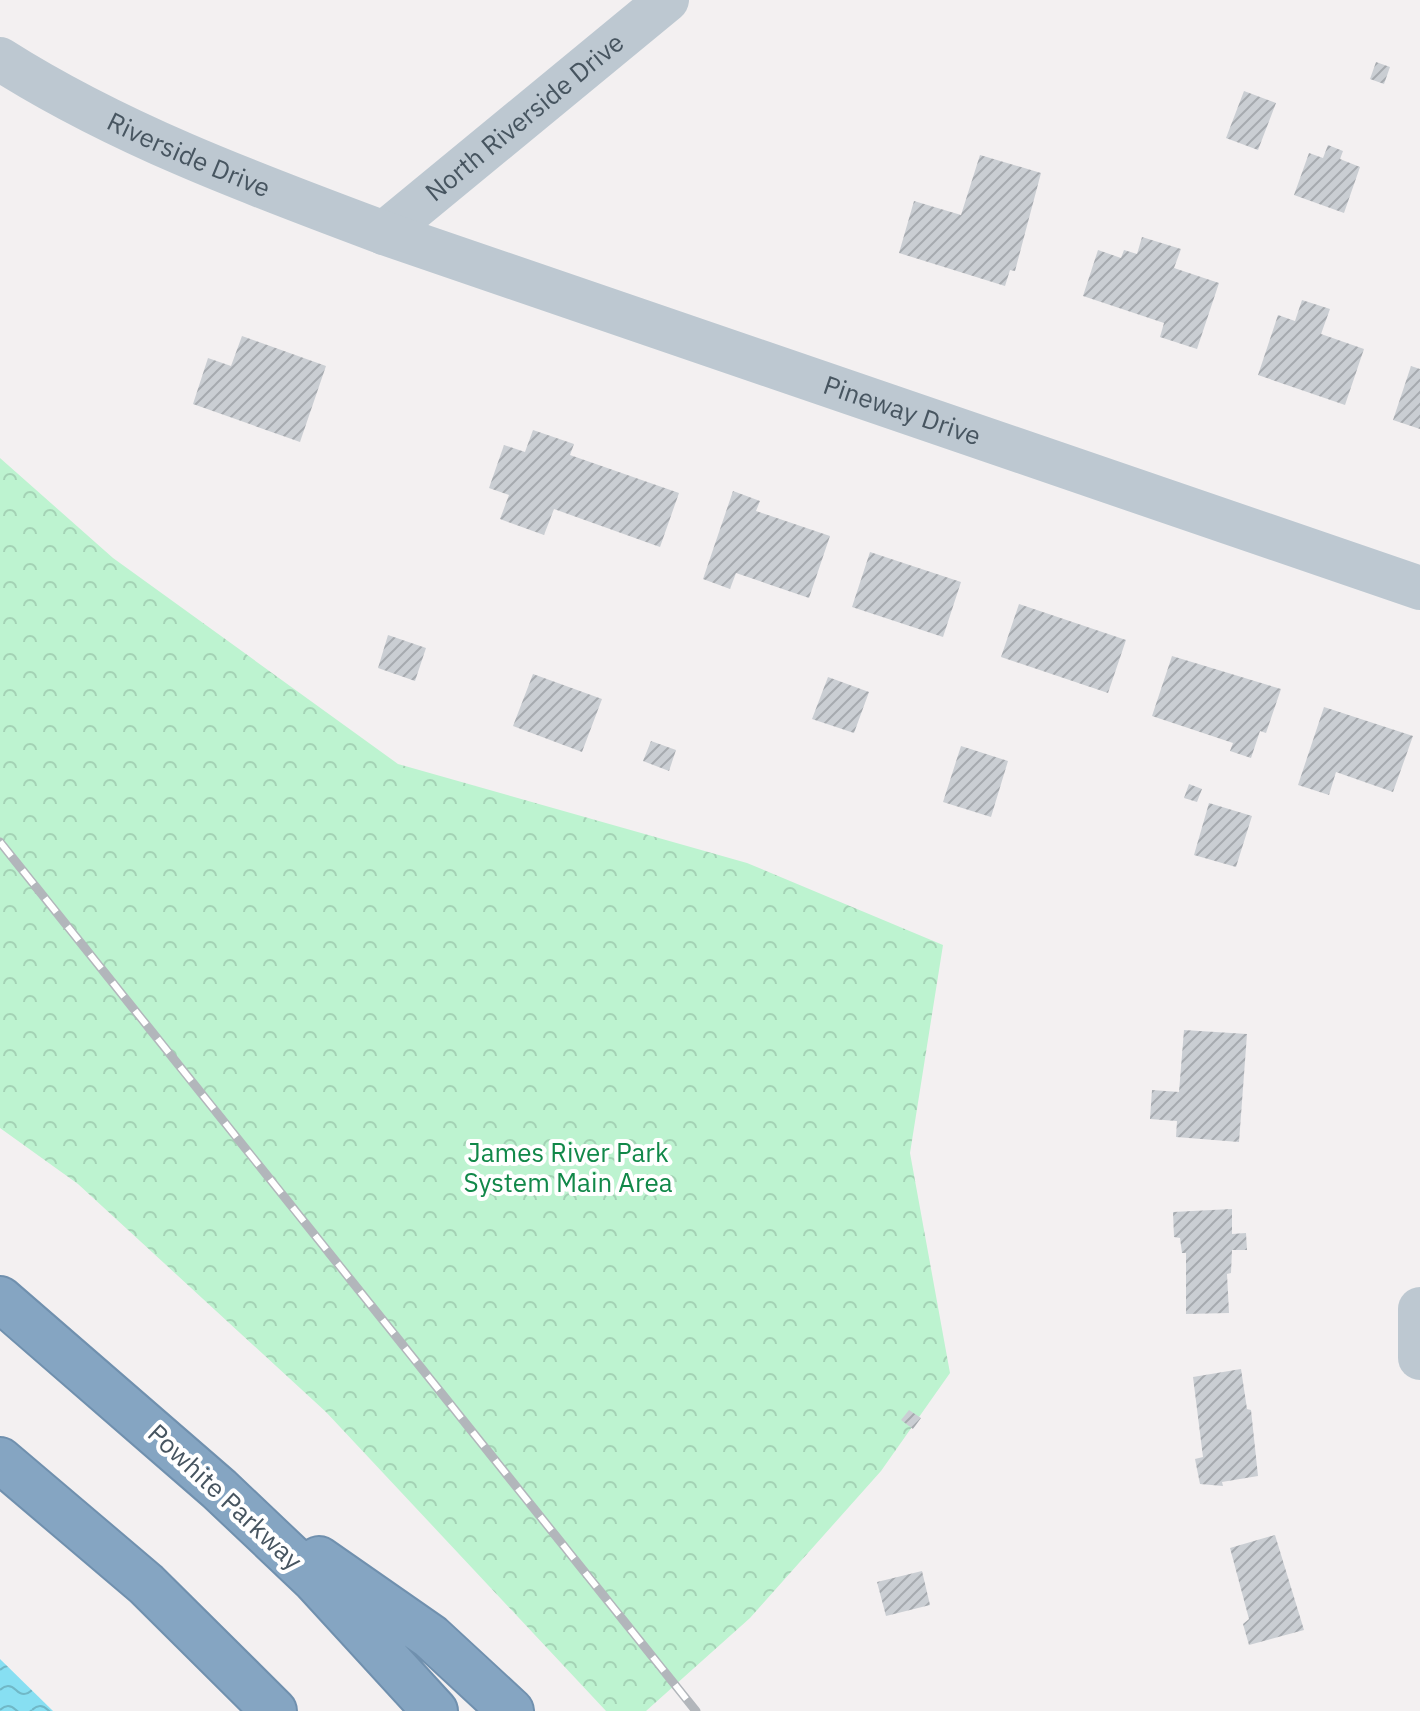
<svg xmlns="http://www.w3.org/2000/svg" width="1420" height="1711" font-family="'IBM Plex Sans',sans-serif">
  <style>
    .park { fill: url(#park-crowns) }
    .water { fill: url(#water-waves) }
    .building { fill: url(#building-hatch) }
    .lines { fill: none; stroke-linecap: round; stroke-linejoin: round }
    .motorway-casing { stroke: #7090ae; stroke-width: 48 }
    .minor { stroke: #bdc8d1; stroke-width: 44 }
    .tertiary { stroke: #bdc8d1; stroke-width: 44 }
    .motorway { stroke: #85a5c2; stroke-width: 44 }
    .rail-casing { stroke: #b2b6bb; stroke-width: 9 }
    .rail { stroke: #fff; stroke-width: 6; stroke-dasharray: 18; stroke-linecap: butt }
    .labels { text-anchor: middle; stroke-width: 8; stroke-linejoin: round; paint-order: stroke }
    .street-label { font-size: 26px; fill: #475560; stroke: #fff }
    .park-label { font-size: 26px; fill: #118849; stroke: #fff }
  </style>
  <defs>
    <pattern id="park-crowns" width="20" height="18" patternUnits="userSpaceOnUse" patternTransform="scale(2)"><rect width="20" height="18" fill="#bdf3d0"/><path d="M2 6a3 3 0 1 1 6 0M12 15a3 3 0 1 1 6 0" fill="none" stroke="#a4d2b5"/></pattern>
    <pattern id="water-waves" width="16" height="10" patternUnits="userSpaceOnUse" patternTransform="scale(2)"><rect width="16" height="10" fill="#87dff2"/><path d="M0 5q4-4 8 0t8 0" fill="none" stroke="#70b8c7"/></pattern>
    <pattern id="building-hatch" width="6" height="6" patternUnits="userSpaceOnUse" patternTransform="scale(2)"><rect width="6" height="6" fill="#caced3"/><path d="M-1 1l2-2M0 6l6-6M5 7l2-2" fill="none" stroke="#a6aaaf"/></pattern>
  </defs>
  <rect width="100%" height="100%" fill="#f3f0f1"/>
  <path class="park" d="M 0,458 L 113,558 L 398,764 L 747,863 L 943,945 L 910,1153 L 950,1373 L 881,1471 L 750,1618 L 646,1711 L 606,1711 L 326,1412 L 78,1184 L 0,1128 Z"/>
  <path class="water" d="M 0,1659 L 53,1711 L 0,1711 Z"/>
  <path class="building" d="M 1376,62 L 1390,67 L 1384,84 L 1370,79 Z
    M 1244,91 L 1276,103 L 1258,150 L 1226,138 Z
    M 1328,145 L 1343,151 L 1340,159 L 1360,167 L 1344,213 L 1294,195 L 1309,153 L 1323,158 Z
    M 980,155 L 1041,173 L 1015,271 L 1010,270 L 1005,286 L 899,253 L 914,201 L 961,215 Z
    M 1142,237 L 1181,249 L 1174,268 L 1219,283 L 1197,349 L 1160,337 L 1164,323 L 1083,296 L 1098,250 L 1121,258 L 1124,250 L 1137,254 Z
    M 1302,300 L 1330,309 L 1321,334 L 1364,349 L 1345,405 L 1258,375 L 1278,315 L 1295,321 Z
    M 242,336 L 326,366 L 300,442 L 193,404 L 208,358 L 231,366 Z
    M 1411,366 L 1420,369 L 1420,429 L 1393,420 Z
    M 533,430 L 574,444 L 570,455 L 679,493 L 660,547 L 554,509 L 544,535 L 500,519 L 509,495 L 489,488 L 504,445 L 525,452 Z
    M 733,491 L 760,501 L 756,511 L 830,536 L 809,598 L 736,573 L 730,589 L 703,579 Z
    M 870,552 L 961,582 L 943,637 L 852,607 Z
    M 1019,604 L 1126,640 L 1108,693 L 1001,657 Z
    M 388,635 L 426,648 L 415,681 L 378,668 Z
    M 1172,656 L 1281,689 L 1266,733 L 1260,731 L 1251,758 L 1230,751 L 1233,743 L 1152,716 Z
    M 533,674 L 602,699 L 582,752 L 513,726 Z
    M 828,677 L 869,692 L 854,733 L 812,719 Z
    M 1324,707 L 1413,736 L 1393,792 L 1336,772 L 1329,795 L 1298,785 Z
    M 651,741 L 676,750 L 669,771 L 643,761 Z
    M 961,746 L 1008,761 L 991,817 L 943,802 Z
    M 1189,784 L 1202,789 L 1197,802 L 1184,798 Z
    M 1209,803 L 1252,816 L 1236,867 L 1194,855 Z
    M 1184,1030 L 1247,1034 L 1239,1142 L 1176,1137 L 1177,1121 L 1150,1119 L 1152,1090 L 1179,1092 Z
    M 1232,1209 L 1232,1234 L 1246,1233 L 1247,1250 L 1232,1250 L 1231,1273 L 1227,1274 L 1229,1313 L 1186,1314 L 1186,1253 L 1182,1253 L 1180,1238 L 1174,1237 L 1173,1212 Z
    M 1241,1369 L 1247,1409 L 1251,1410 L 1258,1476 L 1222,1482 L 1223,1486 L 1200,1484 L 1195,1459 L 1203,1457 L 1193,1377 Z
    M 909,1410 L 921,1418 L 913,1429 L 901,1420 Z
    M 1275,1535 L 1304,1630 L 1249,1645 L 1243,1624 L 1249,1619 L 1230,1548 Z
    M 922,1571 L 930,1605 L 886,1616 L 877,1582 Z"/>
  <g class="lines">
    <defs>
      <path id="motorway" d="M 0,1299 L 219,1489 L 314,1579 L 435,1711
        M 0,1460 L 146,1584 L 274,1711
        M 319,1559 L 431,1637 L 511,1711"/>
    </defs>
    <use href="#motorway" class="motorway-casing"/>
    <g class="minor">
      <path id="s1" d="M 384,233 L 667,0"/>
      <path d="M 1420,1309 L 1420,1358"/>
    </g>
    <path class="tertiary" id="s2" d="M 0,59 C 118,134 253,184 384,233 L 1420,588"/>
    <use href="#motorway" class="motorway"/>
    <defs>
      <path id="rail" d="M 0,842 L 696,1711"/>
    </defs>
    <use href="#rail" class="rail-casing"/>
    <use href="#rail" class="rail"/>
  </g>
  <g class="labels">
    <g class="street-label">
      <text dy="9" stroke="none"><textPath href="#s1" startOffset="182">North Riverside Drive</textPath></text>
      <text dy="9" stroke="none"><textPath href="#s2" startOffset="212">Riverside Drive</textPath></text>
      <text dy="9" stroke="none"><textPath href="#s2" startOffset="970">Pineway Drive</textPath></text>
      <text transform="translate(225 1497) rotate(43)" y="9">Powhite Parkway</text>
    </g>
    <g class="park-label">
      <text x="568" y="1162">James River Park<tspan x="568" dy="30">System Main Area</tspan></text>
    </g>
  </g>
</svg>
